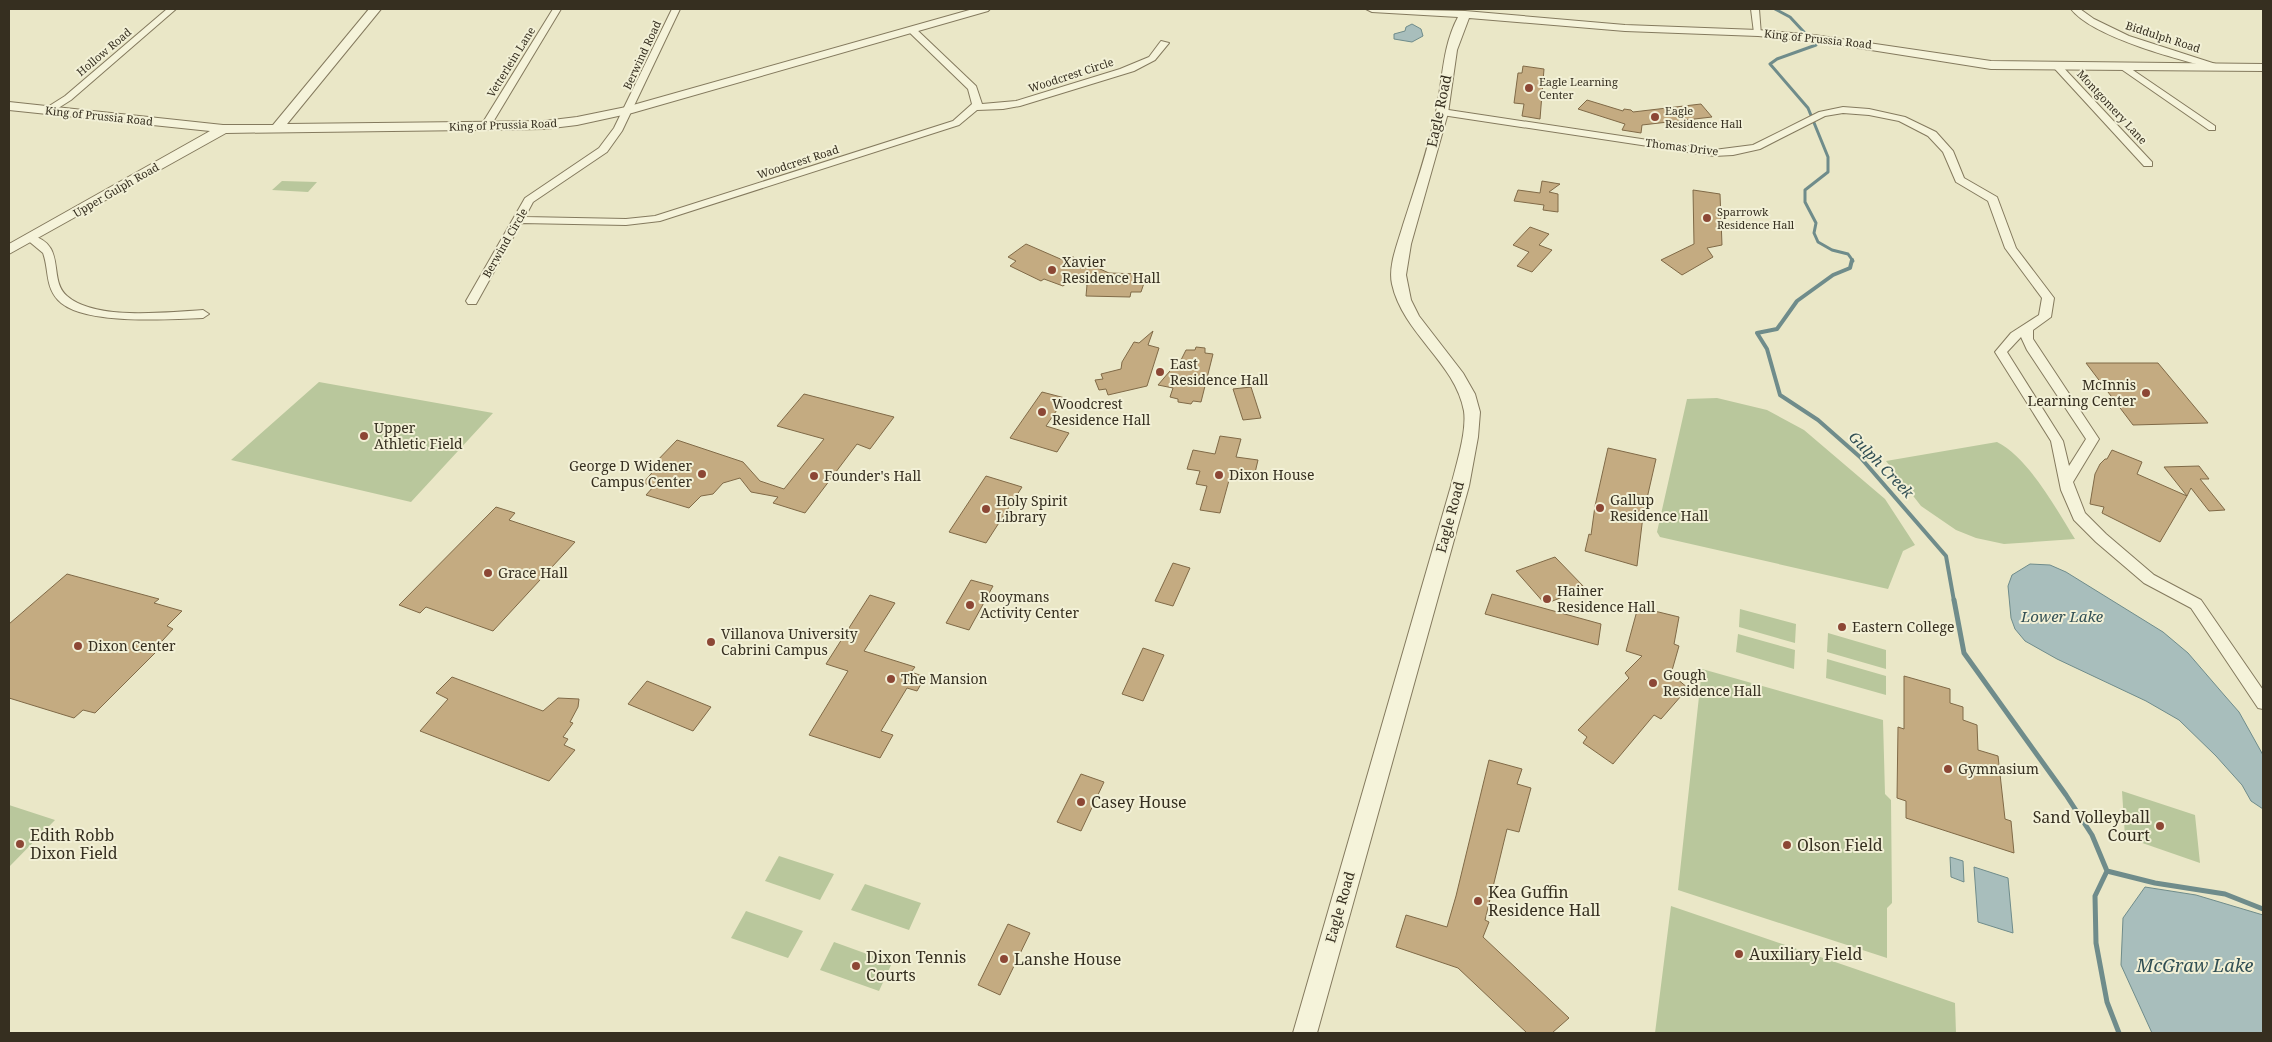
<svg xmlns="http://www.w3.org/2000/svg" width="2272" height="1042" font-family="'Noto Serif',serif">
  <style>
    .green { fill: #b9c79c }
    .water { fill: #a8bebc; stroke: #6f8c8b }
    .lines { fill: none; stroke-linecap: round; stroke-linejoin: round }
    .stream-far2 { stroke: #6f8c8b; stroke-width: 3 }
    .stream-far1 { stroke: #6f8c8b; stroke-width: 4 }
    .stream { stroke: #6f8c8b; stroke-width: 5 }
    .building { fill: #c4ab81; stroke: #806a47 }
    .minor-casing { stroke: #847a5e; stroke-width: 2 }
    .tertiary-casing { stroke: #847a5e; stroke-width: 2 }
    .minor { fill: #f5f3da; fill-rule: evenodd }
    .tertiary { fill: #f5f3da; fill-rule: evenodd }
    .poi-dot { fill: #8c4735; stroke: #f2f0d6; stroke-width: 2 }
    .labels { text-anchor: middle; stroke-width: 4; stroke-linejoin: round; paint-order: stroke }
    .far-street-label { font-size: 11px; fill: #362f20; stroke: #f2f0d6 }
    .far-poi-label { font-size: 11px; fill: #362f20; stroke: #f2f0d6; text-anchor: start }
    .street-label { font-size: 14px; fill: #362f20; stroke: #f2f0d6 }
    .poi-label { font-size: 14px; fill: #362f20; stroke: #f2f0d6; text-anchor: start }
    .water-label { font-size: 15px; font-style: italic; fill: #314f54; stroke: #f2f0d6 }
    .near-poi-label { font-size: 16px; fill: #362f20; stroke: #f2f0d6; text-anchor: start }
    .near-water-label { font-size: 18px; font-style: italic; fill: #314f54; stroke: #f2f0d6 }
  </style>
  <rect width="100%" height="100%" fill="#eae7c7"/>
  <path class="green" d="M 282,181 L 317,182 L 308,192 L 272,190 Z
    M 319,382 L 493,413 L 411,502 L 231,460 Z
    M 1717,398 L 1767,410 L 1804,430 L 1885,499 L 1915,545 L 1903,551 L 1888,589 L 1660,537 L 1657,532 L 1687,399 Z
    M 1997,442 C 2029,458 2056,509 2075,539 L 2004,544 L 1976,538 L 1956,530 L 1921,506 L 1886,461 Z
    M 1740,609 L 1796,624 L 1795,643 L 1739,627 Z
    M 1828,633 L 1886,650 L 1886,669 L 1827,652 Z
    M 1738,634 L 1795,650 L 1794,669 L 1736,652 Z
    M 1827,659 L 1886,676 L 1886,695 L 1826,678 Z
    M 1702,669 L 1883,720 L 1885,794 L 1891,800 L 1892,903 L 1887,908 L 1887,958 L 1678,890 Z
    M 2122,791 L 2195,815 L 2200,863 L 2125,837 Z
    M 9,805 L 55,820 L 9,867 Z
    M 779,856 L 834,874 L 820,900 L 765,881 Z
    M 865,884 L 921,903 L 909,930 L 851,910 Z
    M 1671,906 L 1955,1003 L 1956,1033 L 1655,1033 Z
    M 746,911 L 803,931 L 788,958 L 731,938 Z
    M 834,942 L 892,963 L 879,991 L 820,970 Z"/>
  <path class="water" d="M 1412,24 L 1421,29 L 1423,36 L 1412,42 L 1394,39 L 1394,34 L 1405,31 L 1406,27 Z
    M 2030,564 L 2050,565 L 2066,572 L 2163,632 L 2188,653 L 2225,696 L 2239,712 L 2263,755 L 2263,809 L 2251,801 L 2242,785 L 2216,756 L 2179,720 L 2146,701 L 2057,659 L 2025,641 L 2015,629 L 2011,618 L 2008,586 L 2012,575 Z
    M 1950,857 L 1963,861 L 1964,882 L 1951,877 Z
    M 1974,867 L 2008,878 L 2013,933 L 1978,922 Z
    M 2145,887 L 2196,895 L 2263,915 L 2263,1033 L 2152,1033 L 2121,965 L 2123,918 Z"/>
  <g class="lines">
    <path class="stream-far2" d="M 1775,9 L 1790,17 L 1816,45 L 1777,59 L 1770,64 L 1808,108 L 1828,157 L 1828,172 L 1805,190 L 1805,202 L 1816,223 L 1814,233 L 1818,242 L 1832,250 L 1848,254 L 1853,261"/>
    <path class="stream-far1" d="M 1852,260 L 1850,268 L 1833,275 L 1797,301 L 1777,329 L 1757,333 L 1767,349 L 1780,395 L 1818,420 L 1860,457 L 1946,556 L 1954,601"/>
    <path class="stream" d="M 1954,600 L 1964,653 L 2066,795 L 2092,835 L 2107,871 L 2095,896 L 2096,943 L 2107,1002 L 2119,1033
      M 2107,871 L 2155,883 L 2225,894 L 2263,909"/>
  </g>
  <path class="building" d="M 1523,66 L 1544,69 L 1540,119 L 1522,116 L 1524,104 L 1514,103 L 1518,73 L 1522,73 Z
    M 1587,100 L 1623,111 L 1624,109 L 1631,110 L 1633,112 L 1701,104 L 1712,117 L 1642,125 L 1641,133 L 1622,130 L 1625,124 L 1578,109 Z
    M 1542,181 L 1560,184 L 1549,192 L 1558,194 L 1558,212 L 1543,210 L 1544,205 L 1514,201 L 1518,190 L 1540,193 Z
    M 1693,190 L 1720,194 L 1722,245 L 1707,248 L 1713,257 L 1682,275 L 1661,260 L 1694,244 Z
    M 1530,227 L 1549,234 L 1539,245 L 1552,250 L 1532,272 L 1517,266 L 1529,252 L 1513,245 Z
    M 1026,244 L 1065,261 L 1071,256 L 1109,273 L 1141,274 L 1141,279 L 1145,280 L 1141,292 L 1131,292 L 1130,297 L 1086,296 L 1087,285 L 1072,279 L 1063,286 L 1044,279 L 1041,281 L 1010,266 L 1016,261 L 1008,257 Z
    M 1153,331 L 1148,345 L 1159,348 L 1147,386 L 1108,395 L 1106,389 L 1099,390 L 1095,380 L 1103,379 L 1101,374 L 1121,369 L 1122,362 L 1134,342 L 1139,343 Z
    M 1196,347 L 1205,348 L 1205,353 L 1213,354 L 1201,402 L 1193,401 L 1191,404 L 1178,402 L 1178,399 L 1170,397 L 1173,388 L 1158,385 L 1175,365 L 1179,364 L 1186,350 L 1195,350 Z
    M 2086,363 L 2158,363 L 2208,423 L 2133,425 Z
    M 1251,387 L 1261,418 L 1243,420 L 1233,389 Z
    M 1042,392 L 1065,398 L 1046,426 L 1069,433 L 1057,452 L 1010,438 Z
    M 804,394 L 894,417 L 870,449 L 857,444 L 805,513 L 773,503 L 778,497 L 751,492 L 740,478 L 723,483 L 713,494 L 701,496 L 689,508 L 646,495 L 654,486 L 643,483 L 657,467 L 653,465 L 677,440 L 743,462 L 760,481 L 784,489 L 824,439 L 777,426 Z
    M 1220,436 L 1241,439 L 1236,457 L 1258,460 L 1254,477 L 1231,473 L 1220,513 L 1200,510 L 1207,486 L 1196,484 L 1200,471 L 1187,469 L 1193,450 L 1215,454 Z
    M 1608,448 L 1656,459 L 1643,516 L 1637,566 L 1585,551 L 1589,534 L 1591,535 L 1595,506 Z
    M 2112,450 L 2142,462 L 2137,474 L 2187,496 L 2160,542 L 2102,513 L 2104,507 L 2090,504 L 2095,474 L 2100,464 L 2105,459 L 2107,459 Z
    M 2199,466 L 2209,479 L 2200,479 L 2225,510 L 2209,511 L 2191,488 L 2187,496 L 2164,467 Z
    M 986,476 L 1022,487 L 986,543 L 949,532 Z
    M 496,507 L 515,513 L 509,520 L 575,542 L 493,631 L 426,607 L 420,613 L 399,605 Z
    M 1555,557 L 1585,588 L 1545,604 L 1516,571 Z
    M 1173,563 L 1190,568 L 1173,606 L 1155,601 Z
    M 67,574 L 159,599 L 154,603 L 182,611 L 167,626 L 173,629 L 153,651 L 156,652 L 95,713 L 83,710 L 74,718 L 9,698 L 9,624 Z
    M 971,580 L 993,586 L 969,630 L 946,623 Z
    M 1492,594 L 1601,624 L 1598,645 L 1485,614 Z
    M 870,595 L 895,603 L 864,651 L 915,667 L 911,672 L 925,677 L 917,691 L 907,688 L 881,731 L 893,735 L 880,758 L 809,735 L 848,671 L 826,664 Z
    M 1638,607 L 1679,617 L 1674,644 L 1679,646 L 1671,674 L 1688,688 L 1661,719 L 1654,715 L 1613,764 L 1583,743 L 1587,737 L 1578,730 L 1629,678 L 1625,673 L 1642,656 L 1626,651 Z
    M 1143,648 L 1164,655 L 1143,701 L 1122,694 Z
    M 1904,676 L 1950,689 L 1950,703 L 1963,707 L 1963,720 L 1977,725 L 1978,750 L 1998,756 L 2005,819 L 2011,821 L 2014,853 L 1906,818 L 1906,801 L 1897,798 L 1898,727 L 1904,729 Z
    M 452,677 L 543,711 L 558,698 L 579,699 L 578,707 L 570,722 L 573,723 L 563,737 L 568,739 L 564,745 L 575,750 L 549,781 L 420,731 L 448,699 L 436,693 Z
    M 647,681 L 711,707 L 693,731 L 628,704 Z
    M 1489,760 L 1522,769 L 1517,784 L 1531,788 L 1519,832 L 1507,829 L 1485,920 L 1489,922 L 1483,937 L 1569,1018 L 1552,1033 L 1527,1033 L 1458,968 L 1396,947 L 1406,915 L 1447,927 L 1456,896 Z
    M 1081,774 L 1104,782 L 1081,831 L 1057,822 Z
    M 1008,924 L 1030,933 L 1000,995 L 978,985 Z"/>
  <g class="lines">
    <defs>
      <path id="minor" d="M 167,9 L 176,9 L 71,100 L 52,112 L 46,112 L 46,108 L 65,96 Z
        M 553,9 L 561,9 L 490,127 L 485,130 L 482,129 L 480,127 Z
        M 672,9 L 680,9 L 622,131 L 607,152 L 533,202 L 525,217 L 626,219 L 655,216 L 953,121 L 972,104 L 968,89 L 909,32 L 909,28 L 915,28 L 976,86 L 982,104 L 1016,101 L 1120,69 L 1149,57 L 1161,41 L 1169,43 L 1155,60 L 1134,71 L 1020,106 L 1003,109 L 977,110 L 959,125 L 660,221 L 626,225 L 521,223 L 476,304 L 468,304 L 466,301 L 525,198 L 599,148 L 614,128 Z
        M 1751,9 L 1759,9 L 1761,35 L 1754,33 Z
        M 2071,9 L 2080,9 L 2094,19 L 2129,36 L 2225,67 L 2220,70 C 2184,61 2093,38 2071,9 Z
        M 2058,64 L 2061,65 L 2152,162 L 2152,166 L 2144,166 L 2055,69 L 2053,67 Z
        M 2124,64 L 2215,126 L 2215,130 L 2209,130 L 2121,69 L 2119,67 Z
        M 1843,107 L 1869,109 L 1905,117 L 1936,132 L 1953,151 L 1964,178 L 1997,197 L 2016,248 L 2054,298 L 2051,317 L 2033,330 L 2033,339 L 2099,439 L 2073,482 L 2085,513 L 2106,534 L 2154,575 L 2201,600 L 2263,690 L 2263,709 L 2258,708 L 2191,608 L 2144,583 L 2096,542 L 2074,520 L 2061,490 L 2051,441 L 1995,352 L 2011,333 L 2039,315 L 2042,298 L 2005,248 L 1988,201 L 1956,182 L 1943,152 L 1928,136 L 1899,121 L 1869,115 L 1843,113 L 1825,116 L 1760,149 L 1733,155 L 1714,156 L 1442,115 L 1437,112 L 1442,109 L 1714,150 L 1753,145 L 1819,112 ZM 2021,337 L 2027,350 L 2086,439 L 2069,466 L 2063,441 L 2007,352 Z
        M 30,235 C 68,244 47,279 67,296 C 96,321 167,312 203,310 L 209,314 L 203,318 C 169,319 82,326 58,300 C 45,286 49,269 43,253 L 25,238 Z"/>
      <path id="tertiary" d="M 369,9 L 381,9 L 287,124 L 544,121 L 577,117 L 626,107 L 973,9 L 990,9 L 988,11 L 632,113 L 577,125 L 544,129 L 226,133 L 9,254 L 9,244 L 210,131 L 9,110 L 9,102 L 223,125 L 273,125 Z
        M 1366,9 L 1465,11 L 1625,25 L 1758,30 L 1814,35 L 1991,61 L 2263,64 L 2263,71 L 1991,69 L 1814,41 L 1758,36 L 1625,31 L 1469,18 L 1457,50 L 1448,113 L 1411,244 L 1406,275 L 1411,300 L 1419,316 L 1463,373 L 1475,394 L 1480,412 L 1478,437 L 1469,486 L 1317,1033 L 1293,1033 L 1451,486 C 1456,465 1467,432 1464,411 C 1455,362 1403,334 1392,284 C 1388,265 1398,243 1403,225 C 1415,188 1428,150 1436,112 C 1443,80 1442,47 1458,17 L 1372,12 Z"/>
    </defs>
    <use href="#minor" class="minor-casing"/>
    <use href="#tertiary" class="tertiary-casing"/>
    <use href="#minor" class="minor"/>
    <use href="#tertiary" class="tertiary"/>
  </g>
  <g class="poi-dot">
    <circle cx="1529" cy="88" r="5"/>
    <circle cx="1655" cy="117" r="5"/>
    <circle cx="1707" cy="218" r="5"/>
    <circle cx="1052" cy="270" r="5"/>
    <circle cx="1160" cy="372" r="5"/>
    <circle cx="2146" cy="393" r="5"/>
    <circle cx="1042" cy="412" r="5"/>
    <circle cx="364" cy="436" r="5"/>
    <circle cx="702" cy="474" r="5"/>
    <circle cx="1219" cy="475" r="5"/>
    <circle cx="814" cy="476" r="5"/>
    <circle cx="1600" cy="508" r="5"/>
    <circle cx="986" cy="509" r="5"/>
    <circle cx="488" cy="573" r="5"/>
    <circle cx="1547" cy="599" r="5"/>
    <circle cx="970" cy="605" r="5"/>
    <circle cx="1842" cy="627" r="5"/>
    <circle cx="711" cy="642" r="5"/>
    <circle cx="78" cy="646" r="5"/>
    <circle cx="891" cy="679" r="5"/>
    <circle cx="1653" cy="683" r="5"/>
    <circle cx="1948" cy="769" r="5"/>
    <circle cx="1081" cy="802" r="5"/>
    <circle cx="2160" cy="826" r="5"/>
    <circle cx="20" cy="844" r="5"/>
    <circle cx="1787" cy="845" r="5"/>
    <circle cx="1478" cy="901" r="5"/>
    <circle cx="1739" cy="954" r="5"/>
    <circle cx="1004" cy="959" r="5"/>
    <circle cx="856" cy="966" r="5"/>
  </g>
  <g class="labels">
    <g class="far-street-label">
      <text transform="translate(2163 37) rotate(18)" y="4">Biddulph Road</text>
      <text transform="translate(1818 39) rotate(6)" y="4">King of Prussia Road</text>
      <text transform="translate(104 52) rotate(-40)" y="4">Hollow Road</text>
      <text transform="translate(642 55) rotate(-65)" y="4">Berwind Road</text>
      <text transform="translate(511 62) rotate(-58)" y="4">Vetterlein Lane</text>
      <text transform="translate(1071 75) rotate(-18)" y="4">Woodcrest Circle</text>
      <text transform="translate(2112 107) rotate(47)" y="4">Montgomery Lane</text>
      <text transform="translate(99 116) rotate(6)" y="4">King of Prussia Road</text>
      <text transform="translate(503 125) rotate(-2)" y="4">King of Prussia Road</text>
      <text transform="translate(1682 147) rotate(7)" y="4">Thomas Drive</text>
      <text transform="translate(798 162) rotate(-18)" y="4">Woodcrest Road</text>
      <text transform="translate(116 190) rotate(-30)" y="4">Upper Gulph Road</text>
      <text transform="translate(505 243) rotate(-60)" y="4">Berwind Circle</text>
    </g>
    <g class="far-poi-label">
      <text x="1539" y="86">Eagle Learning<tspan x="1539" dy="13">Center</tspan></text>
      <text x="1665" y="115">Eagle<tspan x="1665" dy="13">Residence Hall</tspan></text>
      <text x="1717" y="216">Sparrowk<tspan x="1717" dy="13">Residence Hall</tspan></text>
    </g>
    <g class="street-label">
      <text transform="translate(1439 111) rotate(-78)" y="5">Eagle Road</text>
      <text transform="translate(1450 517) rotate(-75)" y="5">Eagle Road</text>
      <text transform="translate(1340 907) rotate(-74)" y="5">Eagle Road</text>
    </g>
    <g class="poi-label">
      <text x="1062" y="267">Xavier<tspan x="1062" dy="16">Residence Hall</tspan></text>
      <text x="1170" y="369">East<tspan x="1170" dy="16">Residence Hall</tspan></text>
      <text x="2136" y="390" text-anchor="end">McInnis<tspan x="2136" dy="16">Learning Center</tspan></text>
      <text x="1052" y="409">Woodcrest<tspan x="1052" dy="16">Residence Hall</tspan></text>
      <text x="374" y="433">Upper<tspan x="374" dy="16">Athletic Field</tspan></text>
      <text x="692" y="471" text-anchor="end">George D Widener<tspan x="692" dy="16">Campus Center</tspan></text>
      <text x="1229" y="480">Dixon House</text>
      <text x="824" y="481">Founder's Hall</text>
      <text x="1610" y="505">Gallup<tspan x="1610" dy="16">Residence Hall</tspan></text>
      <text x="996" y="506">Holy Spirit<tspan x="996" dy="16">Library</tspan></text>
      <text x="498" y="578">Grace Hall</text>
      <text x="1557" y="596">Hainer<tspan x="1557" dy="16">Residence Hall</tspan></text>
      <text x="980" y="602">Rooymans<tspan x="980" dy="16">Activity Center</tspan></text>
      <text x="1852" y="632">Eastern College</text>
      <text x="721" y="639">Villanova University<tspan x="721" dy="16">Cabrini Campus</tspan></text>
      <text x="88" y="651">Dixon Center</text>
      <text x="1663" y="680">Gough<tspan x="1663" dy="16">Residence Hall</tspan></text>
      <text x="901" y="684">The Mansion</text>
      <text x="1958" y="774">Gymnasium</text>
    </g>
    <g class="water-label">
      <text transform="translate(1881 465) rotate(46)" y="5">Gulph Creek</text>
      <text x="2062" y="622">Lower Lake</text>
    </g>
    <g class="near-poi-label">
      <text x="1091" y="808">Casey House</text>
      <text x="2150" y="823" text-anchor="end">Sand Volleyball<tspan x="2150" dy="18">Court</tspan></text>
      <text x="30" y="841">Edith Robb<tspan x="30" dy="18">Dixon Field</tspan></text>
      <text x="1797" y="851">Olson Field</text>
      <text x="1488" y="898">Kea Guffin<tspan x="1488" dy="18">Residence Hall</tspan></text>
      <text x="1749" y="960">Auxiliary Field</text>
      <text x="866" y="963">Dixon Tennis<tspan x="866" dy="18">Courts</tspan></text>
      <text x="1014" y="965">Lanshe House</text>
    </g>
    <g class="near-water-label">
      <text x="2195" y="972">McGraw Lake</text>
    </g>
  </g>
  <rect width="2272" height="1042" fill="none" stroke="#362f20" stroke-width="20"/>
</svg>
